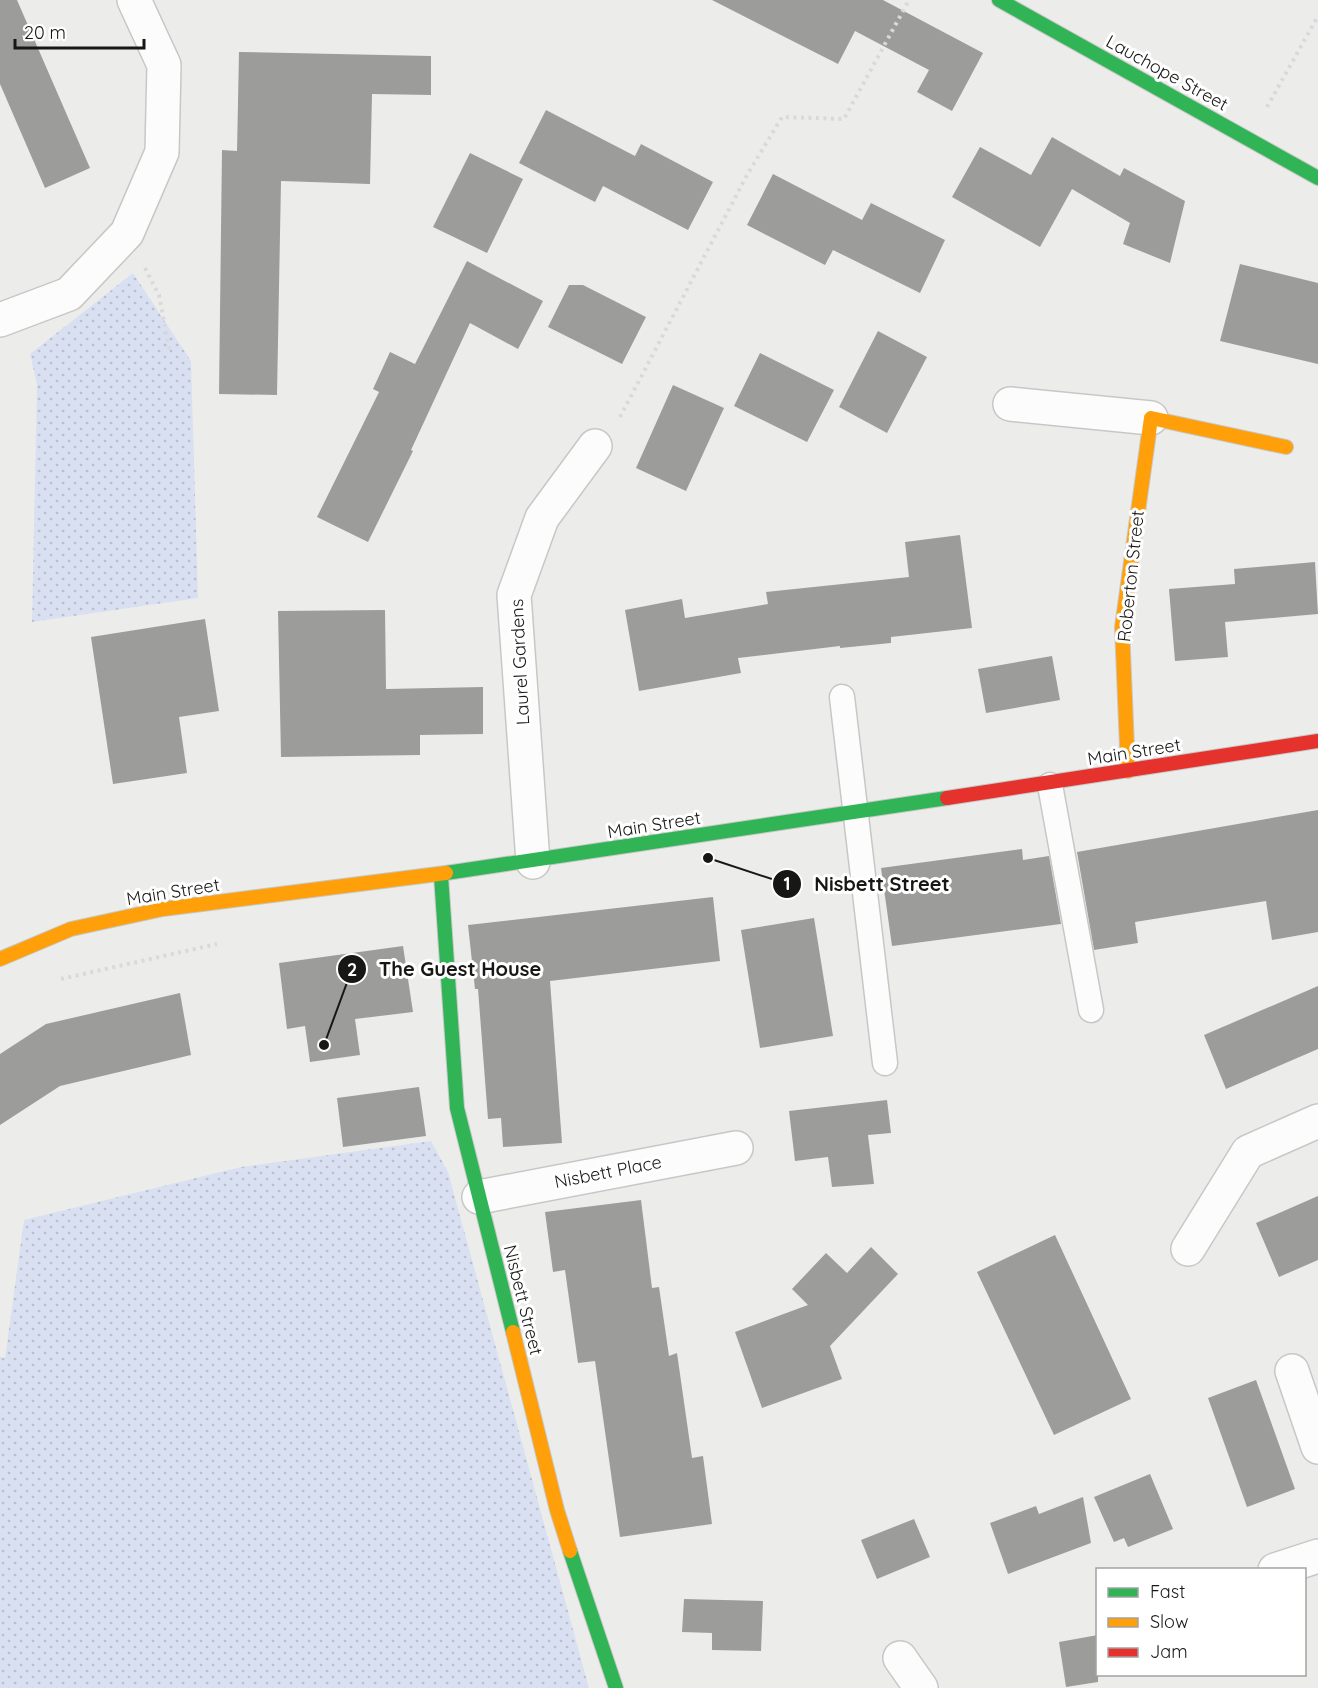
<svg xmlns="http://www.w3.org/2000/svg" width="1318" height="1688" font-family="Quicksand,sans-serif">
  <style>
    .grass { fill: url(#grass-dots) }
    .building { fill: #9c9d9b }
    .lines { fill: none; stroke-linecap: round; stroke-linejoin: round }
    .lane-casing { stroke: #c7c8c6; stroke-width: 27 }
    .street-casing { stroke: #c7c8c6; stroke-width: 36 }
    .fast-casing { stroke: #c7c8c6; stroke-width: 16 }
    .slow-casing { stroke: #c7c8c6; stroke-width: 16 }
    .jam-casing { stroke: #c7c8c6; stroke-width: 16 }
    .path { stroke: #d9d9d9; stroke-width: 4; stroke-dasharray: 3 4.5; stroke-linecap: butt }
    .lane { stroke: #fcfcfc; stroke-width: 24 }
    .street { stroke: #fcfcfc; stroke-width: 33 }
    .fast { stroke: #30b455; stroke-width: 14 }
    .slow { stroke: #ff9f0a; stroke-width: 14 }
    .jam { stroke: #e5322d; stroke-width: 14 }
    .labels { text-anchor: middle; stroke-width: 6; stroke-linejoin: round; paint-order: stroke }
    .street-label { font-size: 18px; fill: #171716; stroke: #fff }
    .leader { fill: none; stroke: #171716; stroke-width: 2 }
    .callout-dot { fill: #171716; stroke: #fff; stroke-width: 2 }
    .mark-label { font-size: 18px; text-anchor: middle; font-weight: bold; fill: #fff }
    .callout-label { font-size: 20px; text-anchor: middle; font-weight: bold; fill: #171716; stroke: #fff; stroke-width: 6; stroke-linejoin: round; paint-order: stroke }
  </style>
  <defs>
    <pattern id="grass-dots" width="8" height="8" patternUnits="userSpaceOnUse" patternTransform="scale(1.5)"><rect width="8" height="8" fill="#d9e0f1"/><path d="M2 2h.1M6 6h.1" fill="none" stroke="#babfce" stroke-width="1.8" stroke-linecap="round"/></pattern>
  </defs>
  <rect width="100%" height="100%" fill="#ecedeb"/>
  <path class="grass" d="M 133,273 L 191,361 L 198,598 L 32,622 L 37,385 L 30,354 Z
    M 431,1141 L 448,1172 L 589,1688 L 0,1688 L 0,1357 L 5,1358 L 24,1220 L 241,1167 Z"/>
  <path class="building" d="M 0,0 L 17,0 L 90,168 L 45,188 L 0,84 Z
    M 712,0 L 883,0 L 983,53 L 952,111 L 917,92 L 929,70 L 855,31 L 838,64 Z
    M 239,52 L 431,56 L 431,95 L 372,94 L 370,184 L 281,181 L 277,395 L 219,394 L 222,150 L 237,151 Z
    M 546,110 L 635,156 L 641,144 L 713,182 L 688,230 L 603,186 L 595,202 L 519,163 Z
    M 1052,137 L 1120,176 L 1124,168 L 1185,201 L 1170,263 L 1123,244 L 1130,223 L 1072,189 L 1040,247 L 952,197 L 980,147 L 1031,175 Z
    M 470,153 L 523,179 L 487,253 L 433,227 Z
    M 773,174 L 862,220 L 871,203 L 945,240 L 920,293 L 833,250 L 825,265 L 747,225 Z
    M 467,261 L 543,301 L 518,349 L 470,323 L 411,450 L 413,451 L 368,542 L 317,517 L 379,392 L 373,389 L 390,352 L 415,364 Z
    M 1240,264 L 1318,283 L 1318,364 L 1220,341 Z
    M 569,285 L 583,285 L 646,317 L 622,364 L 548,327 Z
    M 878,331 L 927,357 L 887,433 L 839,407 Z
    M 760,353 L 834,390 L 807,442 L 734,406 Z
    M 673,385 L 724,408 L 686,491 L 636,468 Z
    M 960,535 L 972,628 L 891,637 L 891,643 L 840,648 L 840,646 L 738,658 L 741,673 L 639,691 L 625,610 L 682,599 L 685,618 L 768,604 L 766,592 L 909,577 L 905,542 Z
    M 1315,562 L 1318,614 L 1225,622 L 1228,657 L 1175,661 L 1169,589 L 1235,584 L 1234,569 Z
    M 385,610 L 386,689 L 483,687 L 483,734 L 420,735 L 420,755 L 281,757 L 278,611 Z
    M 205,619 L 219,711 L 179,717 L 187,773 L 113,784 L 91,637 Z
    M 1052,656 L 1060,700 L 986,713 L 978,669 Z
    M 1318,810 L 1318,932 L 1272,940 L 1266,901 L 1135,922 L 1138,943 L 1094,950 L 1077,852 Z
    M 1022,849 L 1023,860 L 1049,856 L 1061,924 L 892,946 L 881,868 Z
    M 713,897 L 720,961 L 550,981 L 562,1143 L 503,1147 L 501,1118 L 488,1119 L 478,989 L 475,989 L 468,925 Z
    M 814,918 L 833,1036 L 760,1048 L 741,930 Z
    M 403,946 L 413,1012 L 355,1019 L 360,1055 L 310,1062 L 305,1026 L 287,1029 L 279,963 Z
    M 1318,986 L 1318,1049 L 1226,1089 L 1204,1035 Z
    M 180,993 L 191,1055 L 60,1086 L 0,1125 L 0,1054 L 46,1024 Z
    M 419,1087 L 426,1136 L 343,1147 L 337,1098 Z
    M 887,1100 L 891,1133 L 868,1135 L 874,1184 L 832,1187 L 828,1157 L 795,1161 L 789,1111 Z
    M 1318,1196 L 1318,1260 L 1279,1277 L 1256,1223 Z
    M 641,1200 L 652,1288 L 659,1287 L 669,1356 L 677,1353 L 692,1458 L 703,1456 L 712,1524 L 620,1537 L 595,1361 L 578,1363 L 565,1270 L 553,1272 L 545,1212 Z
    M 1055,1235 L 1131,1399 L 1054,1435 L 977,1272 Z
    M 871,1247 L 898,1274 L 830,1346 L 842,1379 L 762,1408 L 735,1332 L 808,1305 L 792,1289 L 826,1253 L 847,1273 Z
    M 1256,1380 L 1295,1489 L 1247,1507 L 1208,1398 Z
    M 1150,1474 L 1173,1529 L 1128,1547 L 1124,1538 L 1114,1542 L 1094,1497 Z
    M 1083,1497 L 1091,1543 L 1008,1574 L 990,1523 L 1036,1506 L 1039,1514 Z
    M 914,1519 L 930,1557 L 877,1579 L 861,1540 Z
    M 684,1599 L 763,1601 L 761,1651 L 712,1650 L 712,1633 L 682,1632 Z
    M 1098,1635 L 1098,1682 L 1066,1687 L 1059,1642 Z"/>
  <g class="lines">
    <defs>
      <path id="lane" d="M 842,697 L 885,1063
        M 1050,785 L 1091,1010"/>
      <path id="street" d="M 0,320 L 69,294 L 127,233 L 162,152 L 164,65 L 134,0
        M 1010,404 L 1151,418
        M 533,862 L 514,595 L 542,518 L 595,446
        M 479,1197 L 736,1148
        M 1188,1249 L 1248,1152 L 1318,1121
        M 1292,1371 L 1318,1447
        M 1275,1570 L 1318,1556
        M 900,1658 L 921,1688"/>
      <path id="fast" d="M 999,0 L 1318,178
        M 446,873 L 947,798
        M 441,876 L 457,1108 L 513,1332
        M 570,1551 L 616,1688"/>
      <path id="slow" d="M 1128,771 L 1122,627 L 1151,418 L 1286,447
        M 0,959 L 71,929 L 163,909 L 446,873
        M 513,1332 L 557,1510 L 570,1551"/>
      <path id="jam" d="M 947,798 L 1318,741"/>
    </defs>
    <use href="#lane" class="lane-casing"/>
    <use href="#street" class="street-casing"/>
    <use href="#fast" class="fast-casing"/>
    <use href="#slow" class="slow-casing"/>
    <use href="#jam" class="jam-casing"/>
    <path class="path" d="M 1267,107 L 1318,16
      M 145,268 L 159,295 L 170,352
      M 620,417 L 747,175 L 782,117 L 844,119 L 909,0
      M 61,979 L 217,944"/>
    <use href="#lane" class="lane"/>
    <use href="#street" class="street"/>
    <use href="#fast" class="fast"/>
    <use href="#slow" class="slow"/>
    <use href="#jam" class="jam"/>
  </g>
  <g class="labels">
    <g class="street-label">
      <text transform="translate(1167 73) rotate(29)" y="6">Lauchope Street</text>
      <text transform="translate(1131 576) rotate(-84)" y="6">Roberton Street</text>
      <text transform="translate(520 662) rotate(-93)" y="6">Laurel Gardens</text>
      <text transform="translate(1134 752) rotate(-9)" y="6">Main Street</text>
      <text transform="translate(654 825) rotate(-9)" y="6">Main Street</text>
      <text transform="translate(173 892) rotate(-9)" y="6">Main Street</text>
      <text transform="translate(608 1172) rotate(-11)" y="6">Nisbett Place</text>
      <text transform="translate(523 1300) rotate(76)" y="6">Nisbett Street</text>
    </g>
  </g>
  <path class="leader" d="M708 858L787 884M324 1045L352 969"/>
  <g class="callout-dot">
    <circle cx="708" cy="858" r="6"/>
    <circle cx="324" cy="1045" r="6"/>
    <circle cx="787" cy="884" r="15"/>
    <circle cx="352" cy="969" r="15"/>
  </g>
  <g class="mark-label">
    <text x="787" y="890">1</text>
    <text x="352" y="976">2</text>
  </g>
  <g class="callout-label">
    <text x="882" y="891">Nisbett Street</text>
    <text x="460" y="976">The Guest House</text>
  </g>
  <rect x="1096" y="1568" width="210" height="108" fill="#ffffff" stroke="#a2a2a2" stroke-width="1.5"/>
  <rect x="1108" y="1588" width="30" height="9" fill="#30b455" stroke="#a2a2a2" stroke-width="1.5"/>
  <text x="1150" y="1598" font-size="18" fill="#171716">Fast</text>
  <rect x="1108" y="1618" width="30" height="9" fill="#ff9f0a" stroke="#a2a2a2" stroke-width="1.5"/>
  <text x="1150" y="1628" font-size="18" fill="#171716">Slow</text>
  <rect x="1108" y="1648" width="30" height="9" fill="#e5322d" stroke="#a2a2a2" stroke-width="1.5"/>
  <text x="1150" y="1658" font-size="18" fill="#171716">Jam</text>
  <path d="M15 39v9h129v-9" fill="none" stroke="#171716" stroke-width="3"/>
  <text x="24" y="39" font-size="18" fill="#171716" stroke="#ffffff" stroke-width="4.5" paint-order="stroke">20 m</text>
</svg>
